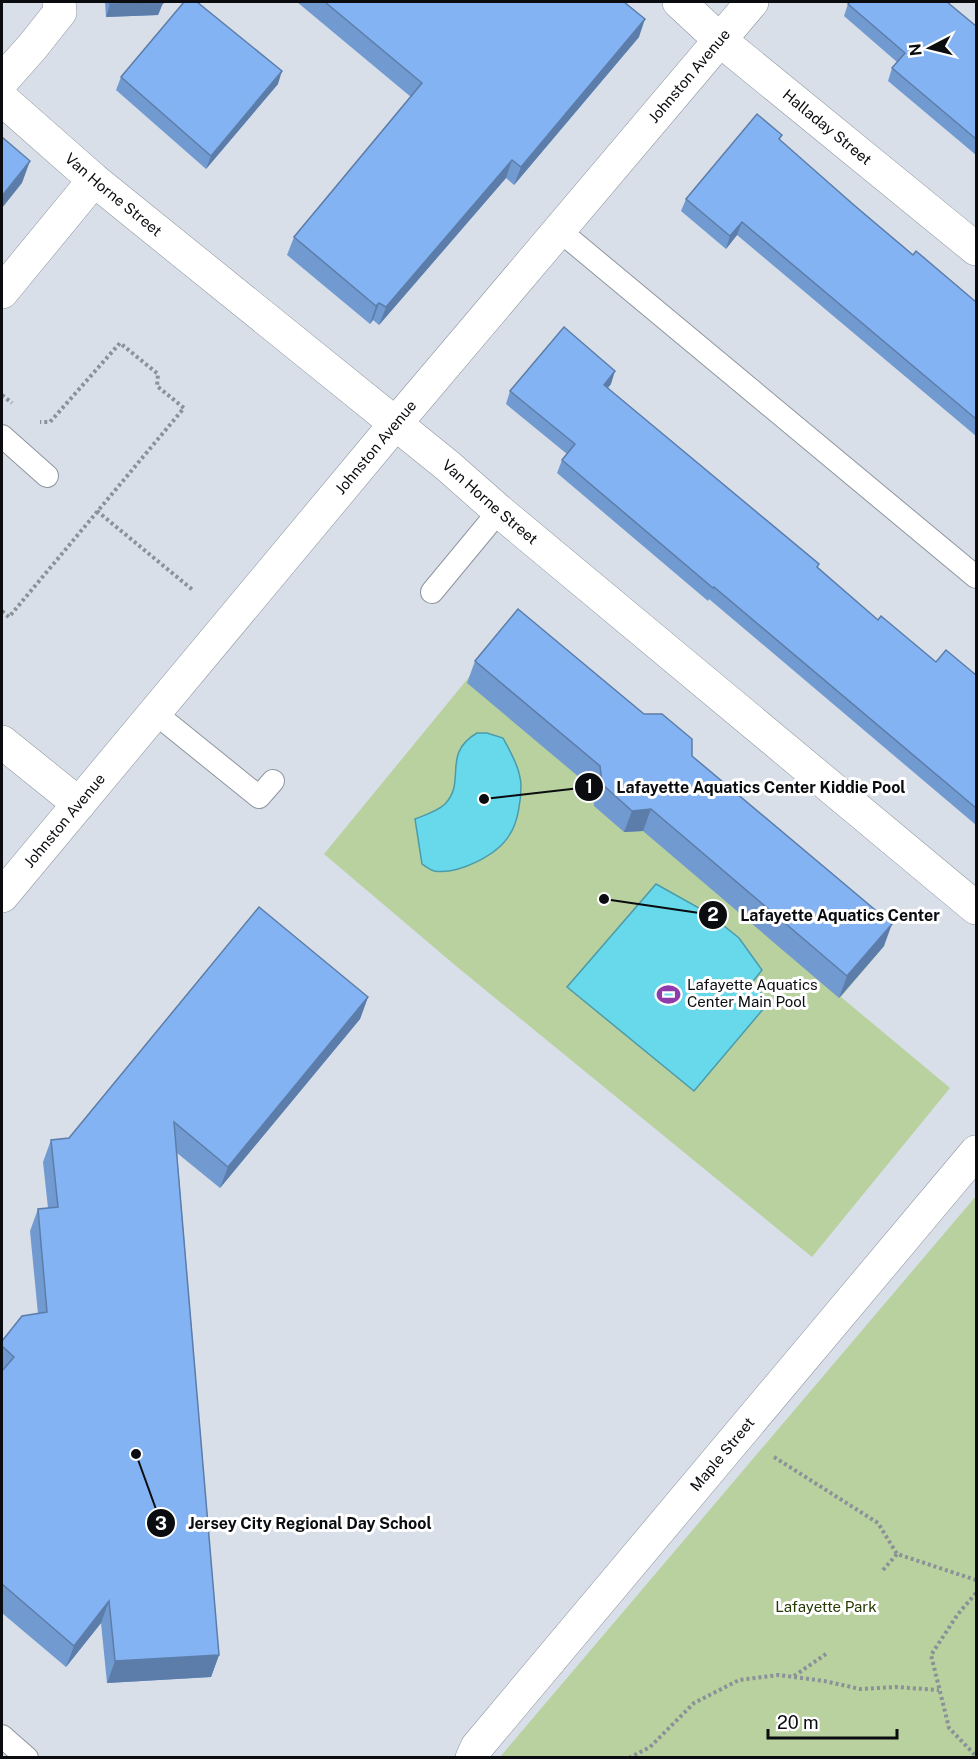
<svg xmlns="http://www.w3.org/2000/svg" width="978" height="1759" font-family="'Public Sans',sans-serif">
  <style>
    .green { fill: #b9d19f }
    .water { fill: #68d8eb; stroke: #4c9ba9; stroke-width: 1.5 }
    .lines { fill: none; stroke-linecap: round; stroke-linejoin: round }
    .service-casing { stroke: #8e959e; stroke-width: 24 }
    .minor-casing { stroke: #8e959e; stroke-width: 34 }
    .tertiary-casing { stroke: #8e959e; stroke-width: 34 }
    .path { stroke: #8b9198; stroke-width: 4; stroke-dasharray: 3 3; stroke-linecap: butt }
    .service { stroke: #fff; stroke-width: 22 }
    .minor { stroke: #fff; stroke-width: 33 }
    .tertiary { stroke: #fff; stroke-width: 33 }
    .wall { fill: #719ad0 }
    .shaded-wall { fill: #5c7da9 }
    .building { fill: #83b3f2; stroke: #5c7da9; stroke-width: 1.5 }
    .labels { text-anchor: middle; stroke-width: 6; stroke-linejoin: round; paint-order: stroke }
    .street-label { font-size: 15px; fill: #0a0c0f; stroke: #fff }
    .poi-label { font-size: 15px; fill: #0a0c0f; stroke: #fff; text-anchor: start }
    .park-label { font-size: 15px; fill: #263a03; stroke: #fff }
    .leader { fill: none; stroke: #0a0c0f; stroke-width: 2 }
    .callout-dot { fill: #0a0c0f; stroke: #fff; stroke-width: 2 }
    .mark-label { font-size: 18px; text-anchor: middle; font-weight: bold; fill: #fff }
    .callout-label { font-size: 16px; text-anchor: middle; font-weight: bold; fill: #0a0c0f; stroke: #fff; stroke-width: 6; stroke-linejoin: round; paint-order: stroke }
  </style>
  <rect width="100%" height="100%" fill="#d8dfe9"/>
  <path class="green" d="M 506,632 L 885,945 L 841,997 L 950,1088 L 812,1257 L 456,966 L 324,854 Z
    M 976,1196 L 976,1757 L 500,1757 Z"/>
  <path class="water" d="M 477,733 L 487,733 L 503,738 C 511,753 520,768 521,785 C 521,800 518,822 510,834 C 498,855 458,875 434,871 C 430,870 425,866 422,864 L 415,819 C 425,815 438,811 445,804 C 467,781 441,754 477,733 Z
    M 656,884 L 708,913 L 739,938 L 762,970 L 751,984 L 770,1001 L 694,1091 L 567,987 Z"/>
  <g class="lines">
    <defs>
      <path id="service" d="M 560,231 L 976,577
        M 2,436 L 47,476
        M 432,592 L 499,511
        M 155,713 L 259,797 L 273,781
        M 2,1736 L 27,1758"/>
      <g id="minor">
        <path id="s1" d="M 679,2 L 720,40 L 976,249"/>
        <path d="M 2,81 L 33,46 L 60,12 L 59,2"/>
        <path id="s2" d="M 2,99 L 94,180 L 448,466 L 499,511 L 976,908"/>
        <path d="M 2,292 L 94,180"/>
        <path d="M 2,742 L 79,804"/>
        <path id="s3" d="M 472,1758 L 477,1747 L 976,1152"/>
      </g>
      <g id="tertiary">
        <path id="s4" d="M 2,896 L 396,423 L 752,2"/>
      </g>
    </defs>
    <use href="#service" class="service-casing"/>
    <use href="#minor" class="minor-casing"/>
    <use href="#tertiary" class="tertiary-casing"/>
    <path class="path" d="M 2,395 L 12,403
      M 97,511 L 194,591
      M 2,611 L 9,617 L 184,408 L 157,386 L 158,374 L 120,343 L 50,422 L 40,422
      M 774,1457 L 878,1523 L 897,1554 L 976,1580
      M 883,1570 L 897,1554
      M 976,1593 L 958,1614 L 931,1655 L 949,1728 L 976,1756
      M 794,1676 L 826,1654
      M 629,1758 L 650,1747 L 694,1703 L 739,1680 L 779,1675 L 824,1681 L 860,1689 L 896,1687 L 939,1690"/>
    <use href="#service" class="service"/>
    <use href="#minor" class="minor"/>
    <use href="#tertiary" class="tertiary"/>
  </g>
  <path class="wall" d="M 105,2 L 163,2 L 163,3 L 158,15 L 106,17 Z
    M 297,2 L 624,2 L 639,37 L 514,185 L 506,178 L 379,325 L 373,320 L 370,324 L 287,255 L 294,237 L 411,97 Z
    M 848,4 L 976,26 L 976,155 L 888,81 L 892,68 L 897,62 L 844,16 Z
    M 121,77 L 278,84 L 206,169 L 116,90 Z
    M 780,141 L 913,255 L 976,302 L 976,436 L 737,235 L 726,249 L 681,211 L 686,199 Z
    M 611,384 L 608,388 L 878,620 L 936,662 L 976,675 L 976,825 L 709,599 L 708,601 L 557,473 L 562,460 L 567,454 L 506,404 L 510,391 Z
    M 475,661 L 692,756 L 884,946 L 839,998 L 643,831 L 624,832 L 594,806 L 592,788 L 467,683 Z
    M 368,997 L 360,1019 L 220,1188 L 177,1153 L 219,1655 L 211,1677 L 107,1683 L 101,1623 L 66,1667 L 2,1613 L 2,1341 L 38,1314 L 30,1231 L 38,1209 L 48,1208 L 43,1162 L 51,1140 L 69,1138 Z"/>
  <path class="shaded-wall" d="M 163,3 L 158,15 L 106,17 L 110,4 Z
    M 645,19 L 639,37 L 514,185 L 521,167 Z
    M 282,71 L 278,84 L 206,169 L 211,156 Z
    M 512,160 L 506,178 L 379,325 L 386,307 Z
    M 30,161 L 22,183 L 2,208 L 2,196 Z
    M 742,222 L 737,235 L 726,249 L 730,236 Z
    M 379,303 L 373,320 L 370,324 L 376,306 Z
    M 615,371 L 611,384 L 599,398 L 604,385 Z
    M 651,809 L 643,831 L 624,832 L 632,811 Z
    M 892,924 L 884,946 L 839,998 L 847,976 Z
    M 368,997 L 360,1019 L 220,1188 L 228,1167 Z
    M 109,1601 L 101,1623 L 66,1667 L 74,1646 Z
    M 219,1655 L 211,1677 L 107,1683 L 115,1661 Z"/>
  <path class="building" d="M 110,2 L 163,2 L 163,3 L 110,4 Z
    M 184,2 L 197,2 L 282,71 L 211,156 L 121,77 Z
    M 325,2 L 624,2 L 645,19 L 521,167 L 512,160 L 386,307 L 379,303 L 376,306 L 294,237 L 422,83 Z
    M 850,2 L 947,2 L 976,26 L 976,139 L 892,68 L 905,53 L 848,4 Z
    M 757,114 L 782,135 L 779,139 L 855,206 L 913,255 L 916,251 L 976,302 L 976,419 L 742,222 L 730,236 L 686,199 Z
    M 2,137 L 30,161 L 2,196 Z
    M 564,327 L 615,371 L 604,385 L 819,564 L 817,567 L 878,620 L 881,616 L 936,662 L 946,650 L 976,675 L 976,808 L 714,587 L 713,588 L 562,460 L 575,444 L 510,391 Z
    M 518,609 L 644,714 L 662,714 L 692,739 L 692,756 L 892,924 L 847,976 L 651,809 L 632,811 L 602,784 L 600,766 L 475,661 Z
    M 259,907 L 368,997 L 228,1167 L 174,1122 L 219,1655 L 115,1661 L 109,1601 L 74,1646 L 2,1584 L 2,1371 L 14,1357 L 2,1346 L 2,1341 L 22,1316 L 47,1312 L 38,1209 L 58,1207 L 51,1140 L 69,1138 Z"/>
  <defs>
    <symbol id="stadium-bare" viewBox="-9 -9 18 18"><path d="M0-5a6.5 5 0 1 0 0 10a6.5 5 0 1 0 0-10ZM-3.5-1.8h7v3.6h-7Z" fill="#8e3cab" stroke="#fff" stroke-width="2.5" paint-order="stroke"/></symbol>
  </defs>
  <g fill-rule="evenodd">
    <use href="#stadium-bare" x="652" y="978" width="33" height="33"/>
  </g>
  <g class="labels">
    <g class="street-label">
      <text dy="5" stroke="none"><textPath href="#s4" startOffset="1070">Johnston Avenue</textPath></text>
      <text dy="5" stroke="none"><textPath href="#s1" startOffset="194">Halladay Street</textPath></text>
      <text dy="5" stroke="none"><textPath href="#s2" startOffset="147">Van Horne Street</textPath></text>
      <text dy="5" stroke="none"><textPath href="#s4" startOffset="584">Johnston Avenue</textPath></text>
      <text dy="5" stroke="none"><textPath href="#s2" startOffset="633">Van Horne Street</textPath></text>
      <text dy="5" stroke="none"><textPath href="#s4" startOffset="98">Johnston Avenue</textPath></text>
      <text dy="5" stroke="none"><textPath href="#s3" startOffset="394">Maple Street</textPath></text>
    </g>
    <g class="poi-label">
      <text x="687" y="990">Lafayette Aquatics<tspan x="687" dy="17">Center Main Pool</tspan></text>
    </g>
    <g class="park-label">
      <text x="826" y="1612">Lafayette Park</text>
    </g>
  </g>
  <path class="leader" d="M484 799L589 787M604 899L713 915M136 1454L161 1523"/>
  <g class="callout-dot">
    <circle cx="484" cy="799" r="6"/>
    <circle cx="604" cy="899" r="6"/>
    <circle cx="136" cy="1454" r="6"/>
    <circle cx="589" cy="787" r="15"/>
    <circle cx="713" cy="915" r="15"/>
    <circle cx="161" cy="1523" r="15"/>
  </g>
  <g class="mark-label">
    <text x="589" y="793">1</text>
    <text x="713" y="921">2</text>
    <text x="161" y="1530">3</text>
  </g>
  <g class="callout-label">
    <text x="761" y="793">Lafayette Aquatics Center Kiddie Pool</text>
    <text x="840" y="921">Lafayette Aquatics Center</text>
    <text x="310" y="1529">Jersey City Regional Day School</text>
  </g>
  <rect width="978" height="1759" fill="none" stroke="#0a0c0f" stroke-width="6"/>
  <g transform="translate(930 48) rotate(263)" stroke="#ffffff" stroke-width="4.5" paint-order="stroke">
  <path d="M0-4.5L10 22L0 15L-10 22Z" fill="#0a0c0f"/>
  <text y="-9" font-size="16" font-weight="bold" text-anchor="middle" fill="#0a0c0f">N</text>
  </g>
  <path d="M768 1729v9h129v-9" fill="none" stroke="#0a0c0f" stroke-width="3"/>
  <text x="777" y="1729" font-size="18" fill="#0a0c0f" stroke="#ffffff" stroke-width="4.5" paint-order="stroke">20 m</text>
</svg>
